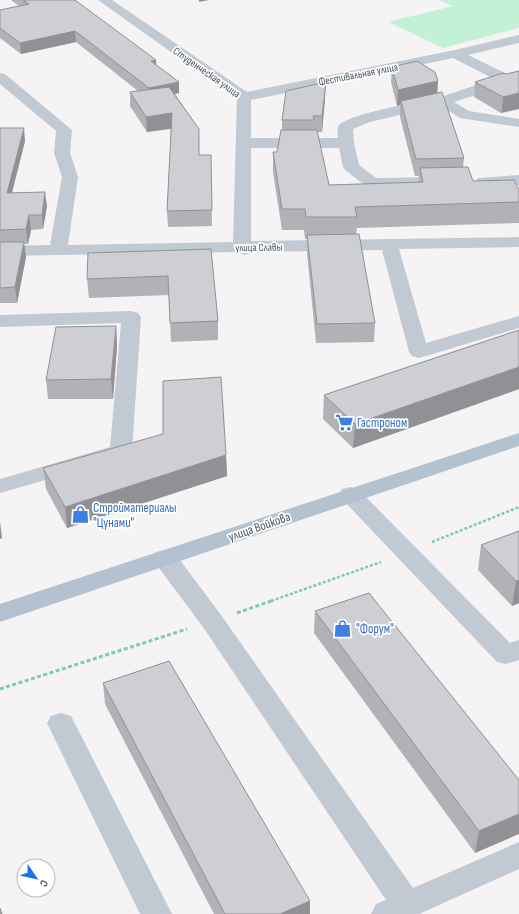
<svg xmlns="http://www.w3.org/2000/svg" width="519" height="914" font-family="'Sofia Sans Condensed',sans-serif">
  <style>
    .green { fill: #c3f1d5 }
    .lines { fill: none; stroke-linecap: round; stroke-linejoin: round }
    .path-far1 { stroke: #7ad0a6; stroke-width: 2.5; stroke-dasharray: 3 2; stroke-linecap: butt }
    .path { stroke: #7ad0a6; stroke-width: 3; stroke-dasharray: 4 2.5; stroke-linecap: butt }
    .minor { fill: #c1cad2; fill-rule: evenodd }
    .major { fill: #b3c2d1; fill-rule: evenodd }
    .wall { fill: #b0b2b7 }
    .shaded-wall { fill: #909195 }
    .building { fill: #cdcfd5; stroke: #909195 }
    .labels { text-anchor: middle; stroke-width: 3.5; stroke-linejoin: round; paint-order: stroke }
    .far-street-label { font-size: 11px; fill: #4a5661; stroke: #fff }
    .shop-label { font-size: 13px; fill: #366cbe; stroke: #fff; text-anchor: start }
    .street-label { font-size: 13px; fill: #4a5661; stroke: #fff }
  </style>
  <rect width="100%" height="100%" fill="#f5f3f3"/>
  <path class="green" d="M 440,0 L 519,0 L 519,28 L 443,48 L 388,22 L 453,6 Z"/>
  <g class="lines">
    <path class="path-far1" d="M 432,542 L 519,507
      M 271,601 L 381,562"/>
    <path class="path" d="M 237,613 L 274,600
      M 0,689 L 187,629"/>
    <path class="minor" d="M 98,0 L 112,0 L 247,92 L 455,50 L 519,35 L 519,43 L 468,55 L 509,75 L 519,73 L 519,81 L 454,102 L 469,111 L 519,119 L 519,127 L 460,118 L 438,104 L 436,101 L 438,98 L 494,79 L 453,58 L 251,100 L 251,138 L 338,138 C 338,134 336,127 340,124 C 355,113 408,104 428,100 L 433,101 L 435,104 L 433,107 L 370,122 L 353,129 L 354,143 L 359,165 L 376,178 L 448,177 L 454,179 L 456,182 L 454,185 L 448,187 L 372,188 L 366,186 L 345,170 L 343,167 L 339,148 L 251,148 L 251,241 L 519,237 L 519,247 L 399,249 L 426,343 L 519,316 L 519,328 L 426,356 L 419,358 L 412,356 L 409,352 L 382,250 L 253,252 L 245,255 L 237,252 L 0,256 L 0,246 L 50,245 L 62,177 L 54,153 L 56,131 L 0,84 L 0,73 L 5,74 L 72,130 L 70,153 L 78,177 L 68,245 L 233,242 L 237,99 Z
      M 519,175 L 519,185 L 484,186 L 478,184 L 476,181 L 478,178 Z
      M 131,311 L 138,313 L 141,317 L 132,451 L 129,456 L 0,493 L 0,479 L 110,447 L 121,323 L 0,327 L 0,315 Z
      M 350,487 L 358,489 L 510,643 L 519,640 L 519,660 L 506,664 L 497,662 L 342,499 L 339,494 L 342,489 Z
      M 165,550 L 174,552 L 221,615 L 413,888 L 519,842 L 519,869 L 419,914 L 371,914 L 376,904 L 386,900 L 203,627 L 156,564 L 153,558 L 156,552 Z
      M 61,713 L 71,716 L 172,914 L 140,914 L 47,723 L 51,716 Z"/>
    <path class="major" d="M 519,433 L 519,446 L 0,622 L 0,604 Z"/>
  </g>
  <path class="wall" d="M 11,0 L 75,0 L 157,66 L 179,93 L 175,94 L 199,129 L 199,155 L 211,155 L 212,226 L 168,227 L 167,211 L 171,129 L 147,132 L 130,106 L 130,92 L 138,91 L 76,42 L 21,54 L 0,38 L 0,10 L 19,6 Z
    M 392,67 L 438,81 L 437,93 L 464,158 L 463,167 L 473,181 L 519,190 L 519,223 L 357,228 L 356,234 L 375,323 L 374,342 L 316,343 L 307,253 L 307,239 L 305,239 L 304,230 L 282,230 L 273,172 L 273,152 L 277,152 L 282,130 L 282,120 L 325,98 L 322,132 L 317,132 L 329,185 L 419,182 L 419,176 L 415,176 L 400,117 L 400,105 L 397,106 L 391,82 Z
    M 506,74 L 501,113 L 474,97 L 475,82 Z
    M 0,128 L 25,141 L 12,193 L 47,206 L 43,229 L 31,230 L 28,244 L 24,244 L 26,257 L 17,303 L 0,303 Z
    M 211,249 L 218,321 L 218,340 L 171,342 L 169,295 L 89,298 L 87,279 Z
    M 116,326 L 117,346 L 113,399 L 48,399 L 46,380 Z
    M 519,330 L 519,389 L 353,448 L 323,419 L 324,395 Z
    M 226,455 L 227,476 L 67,528 L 46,489 L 43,468 Z
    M 519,531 L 519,603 L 512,606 L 478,570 L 481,545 Z
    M 315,611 L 519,780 L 475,853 L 314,633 Z
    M 103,683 L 310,914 L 214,914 L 105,704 Z"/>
  <path class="shaded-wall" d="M 199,0 L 209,0 L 199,2 Z
    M 75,31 L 76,42 L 21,54 L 20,43 Z
    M 156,60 L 157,71 L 151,61 Z
    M 438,81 L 437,97 L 401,101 L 400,105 L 397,106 L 398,90 Z
    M 179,82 L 179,93 L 150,100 L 149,88 Z
    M 326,82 L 325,98 L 322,132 L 322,116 Z
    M 519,93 L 519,109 L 501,113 L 503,97 Z
    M 172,113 L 173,128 L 147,132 L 146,117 Z
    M 24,128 L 25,141 L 8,207 L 7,193 Z
    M 45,192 L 47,206 L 43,229 L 42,215 Z
    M 29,215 L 31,230 L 28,244 L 26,229 Z
    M 24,242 L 26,257 L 17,303 L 15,287 Z
    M 116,326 L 117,346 L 113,399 L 111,379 Z
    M 519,367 L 519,389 L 353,448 L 355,424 Z
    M 226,455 L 227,476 L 67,528 L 65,507 Z
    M 0,522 L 2,538 L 0,539 Z
    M 519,580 L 519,603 L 512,606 L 516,581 Z
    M 519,814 L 519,834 L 475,853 L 479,831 Z
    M 310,901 L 310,914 L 280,914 Z"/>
  <path class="building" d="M 23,0 L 75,0 L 156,60 L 151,61 L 179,82 L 149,88 L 75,31 L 20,43 L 0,28 L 0,10 L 29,4 Z
    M 417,61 L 435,72 L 438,81 L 398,90 L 392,67 Z
    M 519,71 L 519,93 L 503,97 L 475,82 L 503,73 L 506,74 Z
    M 326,82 L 322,116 L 313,116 L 314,120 L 282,120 L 286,91 Z
    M 169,87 L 199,129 L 199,155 L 211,155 L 212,210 L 167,211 L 172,113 L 146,117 L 130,92 Z
    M 442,92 L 464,158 L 416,159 L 401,101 Z
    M 0,128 L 24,128 L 7,193 L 45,192 L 42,215 L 29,215 L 26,229 L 0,230 Z
    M 281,130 L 317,130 L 329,185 L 423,182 L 420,168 L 468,167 L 473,181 L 514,180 L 519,190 L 519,202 L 355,207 L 357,217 L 306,217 L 305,209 L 282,209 L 273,152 L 277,152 Z
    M 359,234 L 375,323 L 317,324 L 307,235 Z
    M 0,242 L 24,242 L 15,287 L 0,288 Z
    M 211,249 L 218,321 L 170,323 L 168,276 L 87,279 L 88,253 Z
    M 116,326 L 111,379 L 46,380 L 56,327 Z
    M 519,330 L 519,367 L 355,424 L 324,395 Z
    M 221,377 L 226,455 L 65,507 L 43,468 L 163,434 L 163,381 Z
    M 519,531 L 519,580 L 516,581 L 481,545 Z
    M 369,593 L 519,780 L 519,814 L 479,831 L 315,611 Z
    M 169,661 L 310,901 L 280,914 L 225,914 L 103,683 Z
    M 0,908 L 2,914 L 0,914 Z"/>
  <defs>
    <symbol id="supermarket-bare" viewBox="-9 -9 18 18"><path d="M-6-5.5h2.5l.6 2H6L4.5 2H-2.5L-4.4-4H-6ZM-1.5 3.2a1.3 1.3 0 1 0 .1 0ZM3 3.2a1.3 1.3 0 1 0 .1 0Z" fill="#3f7fe0" stroke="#fff" stroke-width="2.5" paint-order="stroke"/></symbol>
    <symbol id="shop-bare" viewBox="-9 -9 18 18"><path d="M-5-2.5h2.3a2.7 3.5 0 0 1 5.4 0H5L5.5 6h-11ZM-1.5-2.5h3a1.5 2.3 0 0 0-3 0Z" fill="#3f7fe0" stroke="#fff" stroke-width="2.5" paint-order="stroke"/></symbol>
  </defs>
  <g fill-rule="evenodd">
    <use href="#supermarket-bare" x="332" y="410" width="25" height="25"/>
    <use href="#shop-bare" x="68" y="502" width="25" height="25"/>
    <use href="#shop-bare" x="330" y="616" width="25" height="25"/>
  </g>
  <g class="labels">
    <g class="far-street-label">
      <text transform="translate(207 72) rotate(35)" y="4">Студенческая улица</text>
      <text transform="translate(358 74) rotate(-11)" y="4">Фестивальная улица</text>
      <text transform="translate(259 247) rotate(-1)" y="4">улица Славы</text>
    </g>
    <g class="shop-label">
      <text x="357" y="427">Гастроном</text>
      <text x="93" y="512">Стройматериалы<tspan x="93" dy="15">"Цунами"</tspan></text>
      <text x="356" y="633">"Форум"</text>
    </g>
    <g class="street-label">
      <text transform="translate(259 526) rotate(-19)" y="5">улица Войкова</text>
    </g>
  </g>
  <g transform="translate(36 878) rotate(124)"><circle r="19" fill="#ffffff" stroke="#b7bbc0"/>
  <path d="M0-3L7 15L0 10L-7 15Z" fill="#1a73e8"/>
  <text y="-6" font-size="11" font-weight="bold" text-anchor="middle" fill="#4a5661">С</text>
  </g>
</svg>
